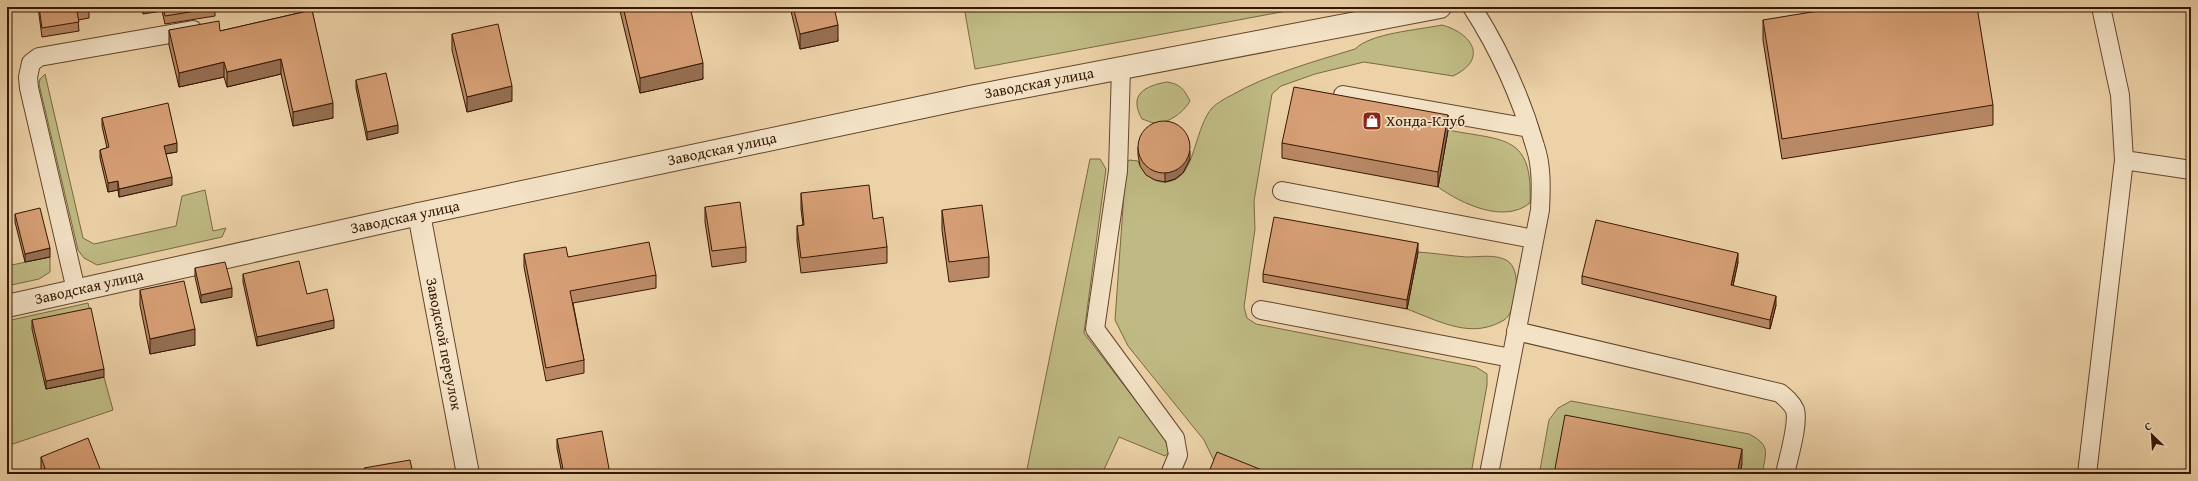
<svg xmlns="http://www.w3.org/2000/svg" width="2198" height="481" font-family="'Gentium Book Plus',serif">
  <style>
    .green { fill: #bfba83; stroke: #7a6843 }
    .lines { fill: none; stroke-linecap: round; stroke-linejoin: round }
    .service-casing { stroke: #63462c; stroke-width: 20 }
    .minor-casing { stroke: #63462c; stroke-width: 24 }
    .tertiary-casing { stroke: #63462c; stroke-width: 24 }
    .service { stroke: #f3e2c6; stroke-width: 18 }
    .minor { stroke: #f3e2c6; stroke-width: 22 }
    .tertiary { stroke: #f3e2c6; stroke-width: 22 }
    .wall { fill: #b98965; stroke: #351703 }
    .shaded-wall { fill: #966f52; stroke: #351703 }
    .building { fill: #d79f75; stroke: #351703 }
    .labels { text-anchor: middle; stroke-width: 3.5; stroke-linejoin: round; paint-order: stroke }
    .street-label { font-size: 15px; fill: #351703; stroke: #f3e2c6 }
    .poi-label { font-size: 15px; fill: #351703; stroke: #f3e2c6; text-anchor: start }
  </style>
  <rect width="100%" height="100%" fill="#edd2a8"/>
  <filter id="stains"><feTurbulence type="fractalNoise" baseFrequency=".005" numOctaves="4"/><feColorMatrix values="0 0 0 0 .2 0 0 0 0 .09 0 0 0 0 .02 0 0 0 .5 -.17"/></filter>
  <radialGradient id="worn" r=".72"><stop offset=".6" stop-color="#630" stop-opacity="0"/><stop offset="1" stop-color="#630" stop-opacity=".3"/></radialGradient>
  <path class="green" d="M 964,7 L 1308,7 L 975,69 Z
    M 1442,25 C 1472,33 1489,59 1453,76 L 1364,62 L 1315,74 L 1281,86 L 1272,94 L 1254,201 L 1255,229 L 1244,307 L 1247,318 L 1256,324 L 1476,367 L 1487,374 L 1487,385 L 1471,474 L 1234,474 L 1217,467 L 1204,440 L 1128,346 L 1115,320 L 1126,165 L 1129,160 L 1138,161 C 1144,176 1159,188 1176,179 C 1195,169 1196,126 1212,108 C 1217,103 1224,99 1230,96 C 1268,74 1313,62 1355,49 C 1371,33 1418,30 1442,25 Z
    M 45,74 L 83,238 L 94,244 L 176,226 L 182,196 L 205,190 L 213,231 L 226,228 L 222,237 L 97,265 L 84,258 L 78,250 L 39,84 L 40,79 Z
    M 1167,82 C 1180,84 1184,89 1190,101 C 1184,112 1168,124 1155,123 C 1151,123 1146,120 1142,119 C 1128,94 1145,86 1167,82 Z
    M 1448,130 C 1504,141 1533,134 1530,203 C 1504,224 1462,204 1438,187 Z
    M 1090,159 L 1100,159 L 1106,169 L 1084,333 L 1165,439 L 1169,452 L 1165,456 L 1119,437 L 1102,474 L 1026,474 Z
    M 1418,252 C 1434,253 1451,256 1467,257 C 1480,257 1494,254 1506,260 C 1523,268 1517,312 1504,320 C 1499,323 1492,326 1487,327 C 1461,334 1431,318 1407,309 Z
    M 50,257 L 50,272 L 39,279 L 7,286 L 7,266 Z
    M 88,303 L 91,316 L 33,329 L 46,389 L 104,377 L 113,410 L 7,446 L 7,321 Z
    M 1571,401 L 1749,434 C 1771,445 1766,453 1762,474 L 1740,474 L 1742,464 L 1541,474 L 1540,470 L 1549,420 L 1558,408 Z"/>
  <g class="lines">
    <defs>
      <path id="service" d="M 1472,7 C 1499,49 1521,98 1535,146 C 1542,166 1541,189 1540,210 L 1489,474
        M 1121,68 L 1118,171 L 1095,329 L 1175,438 L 1178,455 L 1170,474
        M 1343,95 L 1529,128
        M 2124,160 L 2191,170
        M 1282,191 L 1534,239
        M 76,290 L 29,88 L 28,77 L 31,63 L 39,57 L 193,30
        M 1261,310 L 1511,358
        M 1516,331 L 1780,393 C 1786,398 1792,403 1795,410 C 1799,424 1788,459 1785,474
        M 2087,474 L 2124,160 L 2120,95 L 2101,7"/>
      <path id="minor" d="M 419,214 L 468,474"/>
      <path id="tertiary" d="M 7,306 L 419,214 L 970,97 L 1440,7"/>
    </defs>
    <use href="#service" class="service-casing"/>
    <use href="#minor" class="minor-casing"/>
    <use href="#tertiary" class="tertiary-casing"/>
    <use href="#service" class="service"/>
    <use href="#minor" class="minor"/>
    <use href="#tertiary" class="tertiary"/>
  </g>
  <path class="wall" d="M 38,7 L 89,7 L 89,18 L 78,20 L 79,31 L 42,37 Z
    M 142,7 L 215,7 L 215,16 L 165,24 L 162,11 L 143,14 Z
    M 619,7 L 690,7 L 703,79 L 640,93 Z
    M 790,7 L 844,7 L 834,9 L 838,41 L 800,49 Z
    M 312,10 L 333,118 L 293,126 L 281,74 L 227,87 L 224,77 L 179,87 L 169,45 L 169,30 L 220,31 Z
    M 1763,20 L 1993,105 L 1993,125 L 1782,159 L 1763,40 Z
    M 452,34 L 512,101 L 467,112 L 452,50 Z
    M 356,80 L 398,133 L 367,140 L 356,88 Z
    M 102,118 L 177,152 L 166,154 L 172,185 L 119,197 L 118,190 L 108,192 L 100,158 L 100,150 L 107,148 L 102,126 Z
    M 1448,130 L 1438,187 L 1282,158 L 1282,143 Z
    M 1138,147 L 1190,159 L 1183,173 L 1175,179 L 1165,182 L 1155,180 L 1146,175 L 1140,166 L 1138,155 Z
    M 801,193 L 873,219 L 887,247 L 887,263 L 801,273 L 797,241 L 797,226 L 803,225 L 801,209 Z
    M 705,207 L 746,247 L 746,262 L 712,267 L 705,222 Z
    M 942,210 L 989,257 L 989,277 L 949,282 L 942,230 Z
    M 15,214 L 50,257 L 25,262 L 15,222 Z
    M 1418,252 L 1407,309 L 1263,282 L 1263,274 Z
    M 524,254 L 568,257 L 656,275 L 656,288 L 573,303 L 584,360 L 584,373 L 546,381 L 524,267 Z
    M 1738,262 L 1733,286 L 1776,305 L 1770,329 L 1582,284 L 1582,276 Z
    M 195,268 L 232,297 L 201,303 L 195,277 Z
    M 243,274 L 307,294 L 334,328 L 257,346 L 243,282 Z
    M 140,290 L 195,345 L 150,354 L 140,305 Z
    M 32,320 L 104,377 L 46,389 L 32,329 Z
    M 557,439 L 610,474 L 562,474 L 557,448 Z
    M 41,457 L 102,474 L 41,474 Z"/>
  <path class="shaded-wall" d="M 831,7 L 844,7 L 831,10 Z
    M 838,25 L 838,41 L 800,49 L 800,34 Z
    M 281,59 L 281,74 L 227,87 L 227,72 Z
    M 224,62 L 224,77 L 179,87 L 179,73 Z
    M 703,63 L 703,79 L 640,93 L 640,78 Z
    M 512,86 L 512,101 L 467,112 L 467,97 Z
    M 333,103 L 333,118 L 293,126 L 293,112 Z
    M 1448,115 L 1448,130 L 1438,187 L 1438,172 Z
    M 398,125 L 398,133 L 367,140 L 367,132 Z
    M 177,143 L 177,152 L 164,154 L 164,146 Z
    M 1190,151 L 1190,159 L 1183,173 L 1175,179 L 1165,182 L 1165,173 Z
    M 172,177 L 172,185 L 119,197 L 119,189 Z
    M 118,181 L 118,190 L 108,192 L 108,183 Z
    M 1418,243 L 1418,252 L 1407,309 L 1407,300 Z
    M 50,248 L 50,257 L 25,262 L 25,254 Z
    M 1738,253 L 1738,262 L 1731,294 L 1731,285 Z
    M 232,288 L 232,297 L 201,303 L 201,295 Z
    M 1776,296 L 1776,305 L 1770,329 L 1770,320 Z
    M 334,320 L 334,328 L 257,346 L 257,337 Z
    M 195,329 L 195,345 L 150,354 L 150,339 Z
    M 104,369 L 104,377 L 46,389 L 46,381 Z
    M 1742,449 L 1742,464 L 1740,474 L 1737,474 Z"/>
  <path class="building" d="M 39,7 L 89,7 L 89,10 L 77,12 L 79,22 L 42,28 Z
    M 163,7 L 215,7 L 215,8 L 165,16 Z
    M 623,7 L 690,7 L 703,63 L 640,78 Z
    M 793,7 L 834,7 L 838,25 L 800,34 Z
    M 1842,7 L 1977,7 L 1993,105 L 1782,139 L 1763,20 Z
    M 312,10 L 333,103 L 293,112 L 281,59 L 227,72 L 224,62 L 179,73 L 169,30 L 219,21 L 220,31 Z
    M 498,24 L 512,86 L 467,97 L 452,34 Z
    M 386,73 L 398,125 L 367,132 L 356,80 Z
    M 1294,87 L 1448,115 L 1438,172 L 1282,143 Z
    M 168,103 L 177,143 L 164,146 L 172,177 L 119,189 L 118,181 L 108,183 L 100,150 L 109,147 L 102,118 Z
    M1138 147a26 26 0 1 1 52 0a26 26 0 1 1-52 0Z
    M 869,185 L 873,219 L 883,217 L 887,247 L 801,258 L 797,226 L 804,225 L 801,193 Z
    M 740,202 L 746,247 L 712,251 L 705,207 Z
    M 982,205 L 989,257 L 949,262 L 942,210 Z
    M 40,208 L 50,248 L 25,254 L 15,214 Z
    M 1274,217 L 1418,243 L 1407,300 L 1263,274 Z
    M 1596,220 L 1738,253 L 1731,285 L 1776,296 L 1770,320 L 1582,276 Z
    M 649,242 L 656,275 L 570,291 L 584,360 L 546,368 L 524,254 L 566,247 L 568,257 Z
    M 299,261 L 307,294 L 327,289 L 334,320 L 257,337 L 243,274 Z
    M 225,262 L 232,288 L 201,295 L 195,268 Z
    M 184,281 L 195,329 L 150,339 L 140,290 Z
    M 91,308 L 104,369 L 46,381 L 32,320 Z
    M 1565,415 L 1742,449 L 1737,474 L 1554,474 Z
    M 602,431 L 610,474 L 564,474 L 557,439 Z
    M 88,438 L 102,474 L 47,474 L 41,457 Z
    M 1217,452 L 1272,474 L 1208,474 Z
    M 410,460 L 413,474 L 365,474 L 364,468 Z"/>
  <defs>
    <symbol id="shop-square" viewBox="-11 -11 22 22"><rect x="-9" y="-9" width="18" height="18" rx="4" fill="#8f2418" stroke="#f3e2c6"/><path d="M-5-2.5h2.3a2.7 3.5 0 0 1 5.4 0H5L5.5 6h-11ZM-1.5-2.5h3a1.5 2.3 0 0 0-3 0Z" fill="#fff"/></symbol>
  </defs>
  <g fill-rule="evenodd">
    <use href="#shop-square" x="1361" y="110" width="22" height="22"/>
  </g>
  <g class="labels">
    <g class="street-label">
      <text transform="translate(1039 83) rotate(-11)" y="5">Заводская улица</text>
      <text transform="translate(722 149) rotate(-12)" y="5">Заводская улица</text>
      <text transform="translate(405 217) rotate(-12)" y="5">Заводская улица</text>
      <text transform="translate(89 287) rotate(-13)" y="5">Заводская улица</text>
      <text transform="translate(444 344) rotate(79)" y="5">Заводской переулок</text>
    </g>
    <g class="poi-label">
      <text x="1386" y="126">Хонда-Клуб</text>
    </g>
  </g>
  <rect width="2198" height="481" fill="none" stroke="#edd2a8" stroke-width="24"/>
  <rect x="8" y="8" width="2182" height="465" fill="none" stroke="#351703" stroke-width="2"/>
  <rect x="12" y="12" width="2174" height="457" fill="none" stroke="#351703"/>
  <g transform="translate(2152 435) rotate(335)" stroke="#f3e2c6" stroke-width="3" paint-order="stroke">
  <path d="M0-3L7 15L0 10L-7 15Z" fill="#351703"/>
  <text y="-6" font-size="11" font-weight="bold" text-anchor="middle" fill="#351703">С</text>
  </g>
  <rect width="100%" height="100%" filter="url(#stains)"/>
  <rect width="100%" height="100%" fill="url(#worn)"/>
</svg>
